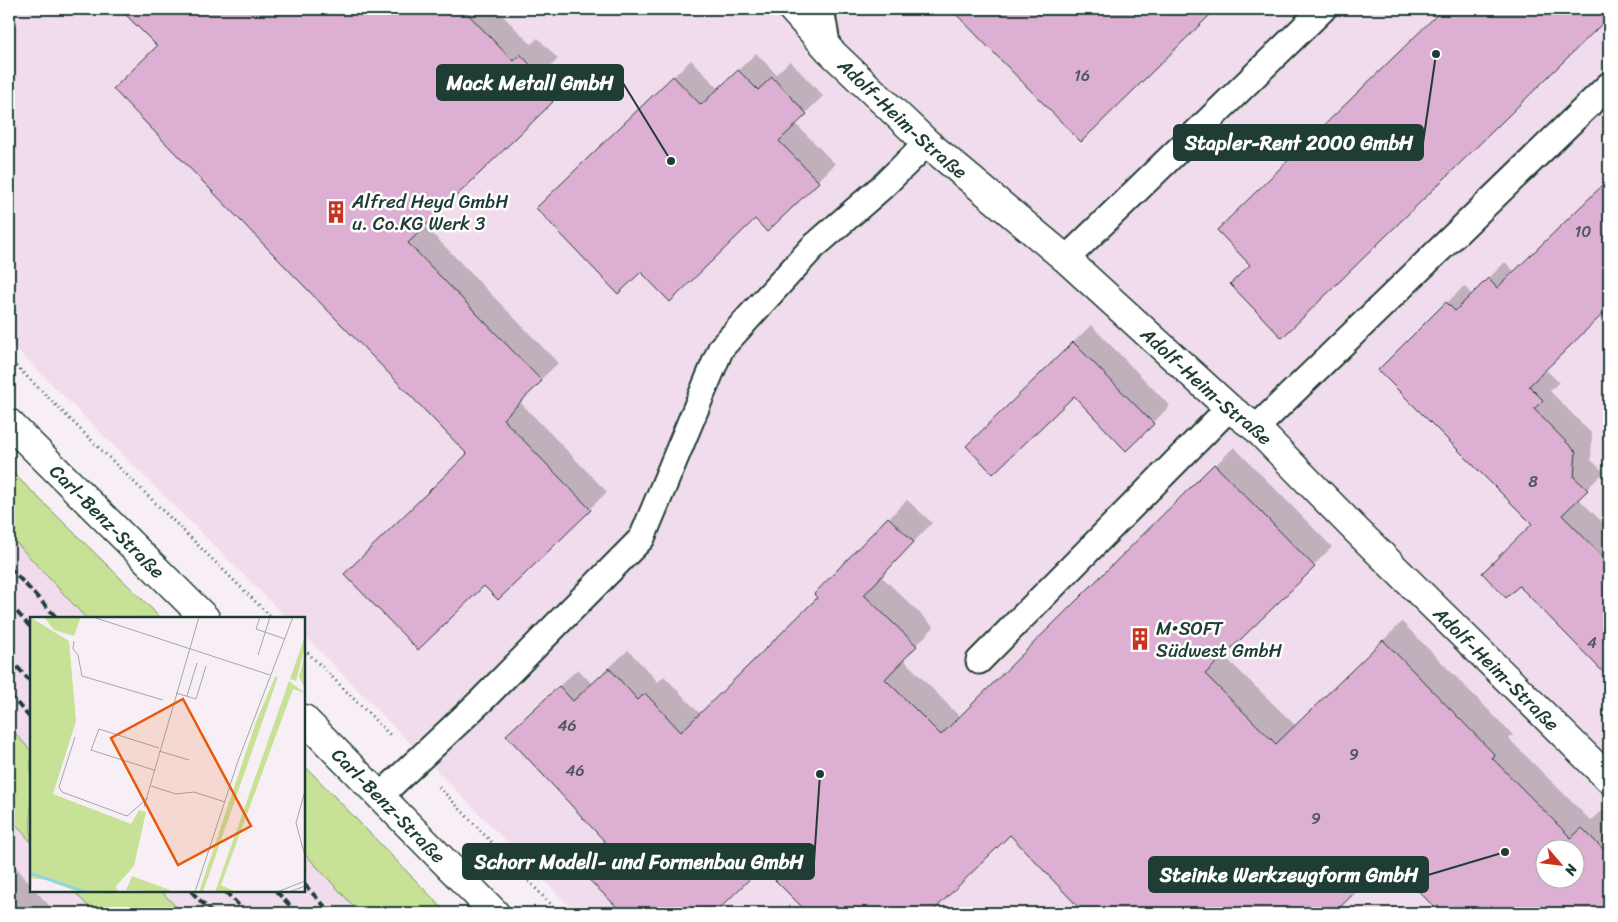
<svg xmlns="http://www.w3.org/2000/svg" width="1618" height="922" font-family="Sriracha,sans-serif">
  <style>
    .built { fill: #f0dcec; fill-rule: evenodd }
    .green { fill: #c7e197; stroke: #738f66 }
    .shadow { fill: #0003; fill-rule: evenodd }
    .building { fill: #ddafd3; stroke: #1f3d34; fill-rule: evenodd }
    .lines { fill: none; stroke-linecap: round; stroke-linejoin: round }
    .service-casing { stroke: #1f3d34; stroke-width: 29 }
    .minor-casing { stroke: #1f3d34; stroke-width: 31 }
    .tertiary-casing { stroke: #1f3d34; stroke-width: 31 }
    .path { stroke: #1f3d34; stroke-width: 3; stroke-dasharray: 1 4; stroke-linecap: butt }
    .service { stroke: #fff; stroke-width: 25 }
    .minor { stroke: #fff; stroke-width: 28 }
    .tertiary { stroke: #fff; stroke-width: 28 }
    .rail { stroke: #1f3d34; stroke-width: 4; stroke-dasharray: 8 4; stroke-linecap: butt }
    .labels { text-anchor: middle; stroke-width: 5; stroke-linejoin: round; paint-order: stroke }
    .number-label { font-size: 16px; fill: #4e5a5c }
    .street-label { font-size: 19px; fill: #1f3d34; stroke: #fff }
    .poi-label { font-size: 19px; fill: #1f3d34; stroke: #fff; text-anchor: start }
    .inset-river { fill: none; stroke: #89d6e8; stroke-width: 2.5 }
    .inset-road { fill: none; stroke: #a1a8a8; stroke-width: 1 }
    .view { fill: #e8590c; fill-opacity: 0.15; stroke: #e8590c; stroke-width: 2.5 }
    .inset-edge { fill: none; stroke: #1f3d34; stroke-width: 2.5 }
    .leader { fill: none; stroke: #1f3d34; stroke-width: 2 }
    .callout-dot { fill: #1f3d34; stroke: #fff; stroke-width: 2 }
    .callout { fill: #1f3d34; stroke: #1f3d34; stroke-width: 2 }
    .callout-label { font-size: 20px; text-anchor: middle; font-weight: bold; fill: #fff }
  </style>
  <rect width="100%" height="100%" fill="#f8eff6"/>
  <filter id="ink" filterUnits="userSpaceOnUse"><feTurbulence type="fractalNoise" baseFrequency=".02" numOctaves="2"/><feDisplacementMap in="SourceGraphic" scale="10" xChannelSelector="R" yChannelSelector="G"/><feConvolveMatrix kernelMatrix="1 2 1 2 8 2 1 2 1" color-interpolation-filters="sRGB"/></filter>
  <g filter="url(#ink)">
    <path class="built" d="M 9,9 L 1609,9 L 1609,913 L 576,913 L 304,635 L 304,618 L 287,618 L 9,342 ZM 1546,850 L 1576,850 L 1576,880 L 1546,880 Z
      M 9,535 L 86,618 L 31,618 L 31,751 L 9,726 Z
      M 9,816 L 31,842 L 31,891 L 74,891 L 94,913 L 9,913 Z
      M 304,853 L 360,913 L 182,913 L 161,891 L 304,891 Z"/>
    <path class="green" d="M 9,469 L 151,608 L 160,618 L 86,618 L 9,535 Z
      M 9,726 L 31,751 L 31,842 L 9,816 Z
      M 304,765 L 447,913 L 360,913 L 304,853 Z
      M 74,891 L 161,891 L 182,913 L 94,913 Z"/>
    <path class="shadow" d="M 134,9 L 496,9 L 531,44 L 538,38 L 558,59 L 530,87 L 532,89 L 553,67 L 569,84 L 424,225 L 558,363 L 519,401 L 607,492 L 498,598 L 469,454 L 158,46 L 128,15 Z
      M 953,9 L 1215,9 L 1081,140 Z
      M 1444,9 L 1609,9 L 1609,15 L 1282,336 L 1251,265 L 1218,230 Z
      M 756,53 L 776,74 L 790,61 L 823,96 L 795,123 L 835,164 L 818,181 L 755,217 L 641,270 L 554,191 L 691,60 L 719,89 Z
      M 1609,181 L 1609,307 L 1545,369 L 1559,382 L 1550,391 L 1592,434 L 1591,460 L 1604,472 L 1578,498 L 1609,529 L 1609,676 L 1519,584 L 1533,524 L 1380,370 L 1464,286 L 1472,295 L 1505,262 L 1515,272 Z
      M 1091,325 L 1170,406 L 1126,449 L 1074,395 L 968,446 Z
      M 1234,447 L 1332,547 L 1223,655 L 1296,726 L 1402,622 L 1513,735 L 1509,739 L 1591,821 L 1602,811 L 1609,818 L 1609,913 L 1442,913 L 1388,858 L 1332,913 L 1068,913 L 1077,904 L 1010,834 L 930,913 L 809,913 L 762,865 L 713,913 L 624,913 L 611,846 L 526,716 L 578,669 L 592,684 L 628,650 L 658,682 L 664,676 L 701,715 L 819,598 L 889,518 L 907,500 L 932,523 L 881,576 L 934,627 L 903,659 L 960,717 ZM 1546,850 L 1576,850 L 1576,880 L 1546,880 Z
      M 9,859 L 31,885 L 31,891 L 36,891 L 56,913 L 9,913 Z"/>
    <path class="building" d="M 120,9 L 463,9 L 513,61 L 520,54 L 542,77 L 536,83 L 553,102 L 408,243 L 542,381 L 503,419 L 591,510 L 498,600 L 484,586 L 418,650 L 344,574 L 467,454 L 113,89 L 157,46 Z
      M 951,9 L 1216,9 L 1081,142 Z
      M 1443,9 L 1609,9 L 1609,17 L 1282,338 L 1230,284 L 1250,265 L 1217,230 Z
      M 738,70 L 758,90 L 772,77 L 807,114 L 779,141 L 819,182 L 767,232 L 755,219 L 670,302 L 641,272 L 618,294 L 536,208 L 673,76 L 701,105 Z
      M 1609,179 L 1609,308 L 1529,386 L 1543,400 L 1534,409 L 1576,452 L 1574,477 L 1588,490 L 1562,515 L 1609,563 L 1609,678 L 1519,586 L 1506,598 L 1482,573 L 1532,524 L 1378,370 L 1446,302 L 1455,311 L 1488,278 L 1497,288 Z
      M 1073,342 L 1154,424 L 1126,451 L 1074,396 L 993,474 L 966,446 Z
      M 1214,464 L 1315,567 L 1205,674 L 1276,744 L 1383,640 L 1495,755 L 1492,758 L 1571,838 L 1582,828 L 1609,855 L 1609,913 L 1440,913 L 1388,860 L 1334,913 L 1084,913 L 1010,835 L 931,913 L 808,913 L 762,867 L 715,913 L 623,913 L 582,873 L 609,846 L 506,735 L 559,686 L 573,701 L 609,668 L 638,700 L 645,693 L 681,732 L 817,598 L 814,594 L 888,517 L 914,542 L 864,595 L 917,646 L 885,679 L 941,735 ZM 1546,850 L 1576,850 L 1576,880 L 1546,880 Z"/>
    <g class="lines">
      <defs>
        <path id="service" d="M 821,9 L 828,49
          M 1066,259 L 1323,9
          M 1256,428 L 1609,85
          M 979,661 L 1229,408
          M 380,796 L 483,699 L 642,538 L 721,348 L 812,248 L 883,186 L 927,143"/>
        <g id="minor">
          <path id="s1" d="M 792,9 L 828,49 L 927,143 L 1066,259 L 1229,408 L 1256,428 L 1355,529 L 1609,779"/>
        </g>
        <g id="tertiary">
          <path id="s2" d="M 9,423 L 205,618"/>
          <path id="s3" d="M 304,719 L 495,913"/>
        </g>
      </defs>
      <use href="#service" class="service-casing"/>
      <use href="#minor" class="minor-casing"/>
      <use href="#tertiary" class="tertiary-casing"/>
      <path class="path" d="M 9,359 L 272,618
        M 304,649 L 392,737
        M 439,787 L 559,913"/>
      <use href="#service" class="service"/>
      <use href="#minor" class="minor"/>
      <use href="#tertiary" class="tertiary"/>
      <path class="rail" d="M 9,567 L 57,618
        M 9,603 L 31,628
        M 9,658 L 31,682
        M 9,694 L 31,719
        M 304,884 L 331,913
        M 191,891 L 212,913
        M 225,891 L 246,913
        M 276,891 L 297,913"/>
    </g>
  </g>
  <defs>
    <symbol id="building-bare" viewBox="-9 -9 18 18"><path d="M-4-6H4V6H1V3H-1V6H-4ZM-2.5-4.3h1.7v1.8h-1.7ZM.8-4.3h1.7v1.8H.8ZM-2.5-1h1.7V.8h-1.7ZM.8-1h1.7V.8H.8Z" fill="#c8321e" stroke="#fff" stroke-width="2.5" paint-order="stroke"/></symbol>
  </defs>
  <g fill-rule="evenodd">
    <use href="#building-bare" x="320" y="196" width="32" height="32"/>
    <use href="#building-bare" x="1124" y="623" width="32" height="32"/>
  </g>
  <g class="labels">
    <g class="number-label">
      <text x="1082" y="81">16</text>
      <text x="1583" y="237">10</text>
      <text x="1533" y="487">8</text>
      <text x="1592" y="648">4</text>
      <text x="567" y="731">46</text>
      <text x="1354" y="760">9</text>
      <text x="575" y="776">46</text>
      <text x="1316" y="824">9</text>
    </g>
    <g class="street-label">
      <text dy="7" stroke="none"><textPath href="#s1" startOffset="156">Adolf-Heim-Straße</textPath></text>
      <text dy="7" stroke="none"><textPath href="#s1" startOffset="561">Adolf-Heim-Straße</textPath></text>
      <text dy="7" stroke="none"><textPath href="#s2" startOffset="139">Carl-Benz-Straße</textPath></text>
      <text dy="7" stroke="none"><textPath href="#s1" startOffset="966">Adolf-Heim-Straße</textPath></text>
      <text dy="7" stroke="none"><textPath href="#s3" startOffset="121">Carl-Benz-Straße</textPath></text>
    </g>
    <g class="poi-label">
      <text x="352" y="208">Alfred Heyd GmbH<tspan x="352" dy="22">u. Co.KG Werk 3</tspan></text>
      <text x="1156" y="635">M•SOFT<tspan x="1156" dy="22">Südwest GmbH</tspan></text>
    </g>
  </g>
  <g transform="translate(30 617)">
    <rect width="275" height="275" fill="#f8eff6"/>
    <path d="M 0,0 L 39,24 L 46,104 L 23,177 L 101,207 L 109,193 L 116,195 L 104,249 L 86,269 L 88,275 L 48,275 L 16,263 L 0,261 ZM 14,0 L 51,0 L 44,19 L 24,13 ZM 275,19 L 275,30 L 266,64 L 260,62 ZM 275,36 L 275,71 L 269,60 ZM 245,60 L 248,60 L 173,275 L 169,275 L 226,105 ZM 259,64 L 275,76 L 263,72 L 191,268 L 206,275 L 185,275 ZM 102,259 L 140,273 L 139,275 L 96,273 Z" fill="#c7e197"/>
    <path class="inset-river" d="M 0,256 L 56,275"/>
    <path class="inset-road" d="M 63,0 L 240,58M 230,0 L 226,12 L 255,22M 44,24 L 43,32 L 48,38 L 52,59 L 133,83M 228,38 L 240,0M 146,76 L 166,82 L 176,49M 157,79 L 167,46M 45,120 L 29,170 L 32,175 L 97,199 L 118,181M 129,134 L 159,143M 124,153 L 61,133 L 69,112 L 129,131M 121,169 L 146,177 L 164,175 L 195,185M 275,174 L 266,206 L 275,239M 114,190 L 169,0M 165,275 L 208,144 L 263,0M 247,275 L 275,264M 259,275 L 275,269"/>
    <path class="view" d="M 153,82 L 221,209 L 148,248 L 81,121 Z"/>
    <rect width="275" height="275" class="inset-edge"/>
  </g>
  <path class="leader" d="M671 161L623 83M1436 54L1423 143M820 774L814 862M1505 852L1428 875"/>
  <g class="callout-dot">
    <circle cx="671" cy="161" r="5"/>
    <circle cx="1436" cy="54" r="5"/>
    <circle cx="820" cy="774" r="5"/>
    <circle cx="1505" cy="852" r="5"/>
  </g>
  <g class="callout">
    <rect x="437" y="65" width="186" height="35" rx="5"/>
    <rect x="1174" y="125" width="249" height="35" rx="5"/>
    <rect x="463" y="844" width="351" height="35" rx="5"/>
    <rect x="1149" y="857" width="279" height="35" rx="5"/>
  </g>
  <g class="callout-label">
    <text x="530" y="90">Mack Metall GmbH</text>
    <text x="1299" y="150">Stapler-Rent 2000 GmbH</text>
    <text x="639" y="869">Schorr Modell- und Formenbau GmbH</text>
    <text x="1289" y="882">Steinke Werkzeugform GmbH</text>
  </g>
  <rect width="1618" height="922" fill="none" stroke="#fff" stroke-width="30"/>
  <rect x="15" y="15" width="1588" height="892" fill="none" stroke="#1f3d34" stroke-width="2" filter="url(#ink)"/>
  <g transform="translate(1560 864) rotate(118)"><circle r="24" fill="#ffffff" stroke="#a5b1ae"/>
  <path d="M0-4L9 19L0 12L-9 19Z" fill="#c8321e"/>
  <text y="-8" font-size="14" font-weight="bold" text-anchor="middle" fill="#1f3d34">N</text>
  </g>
</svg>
